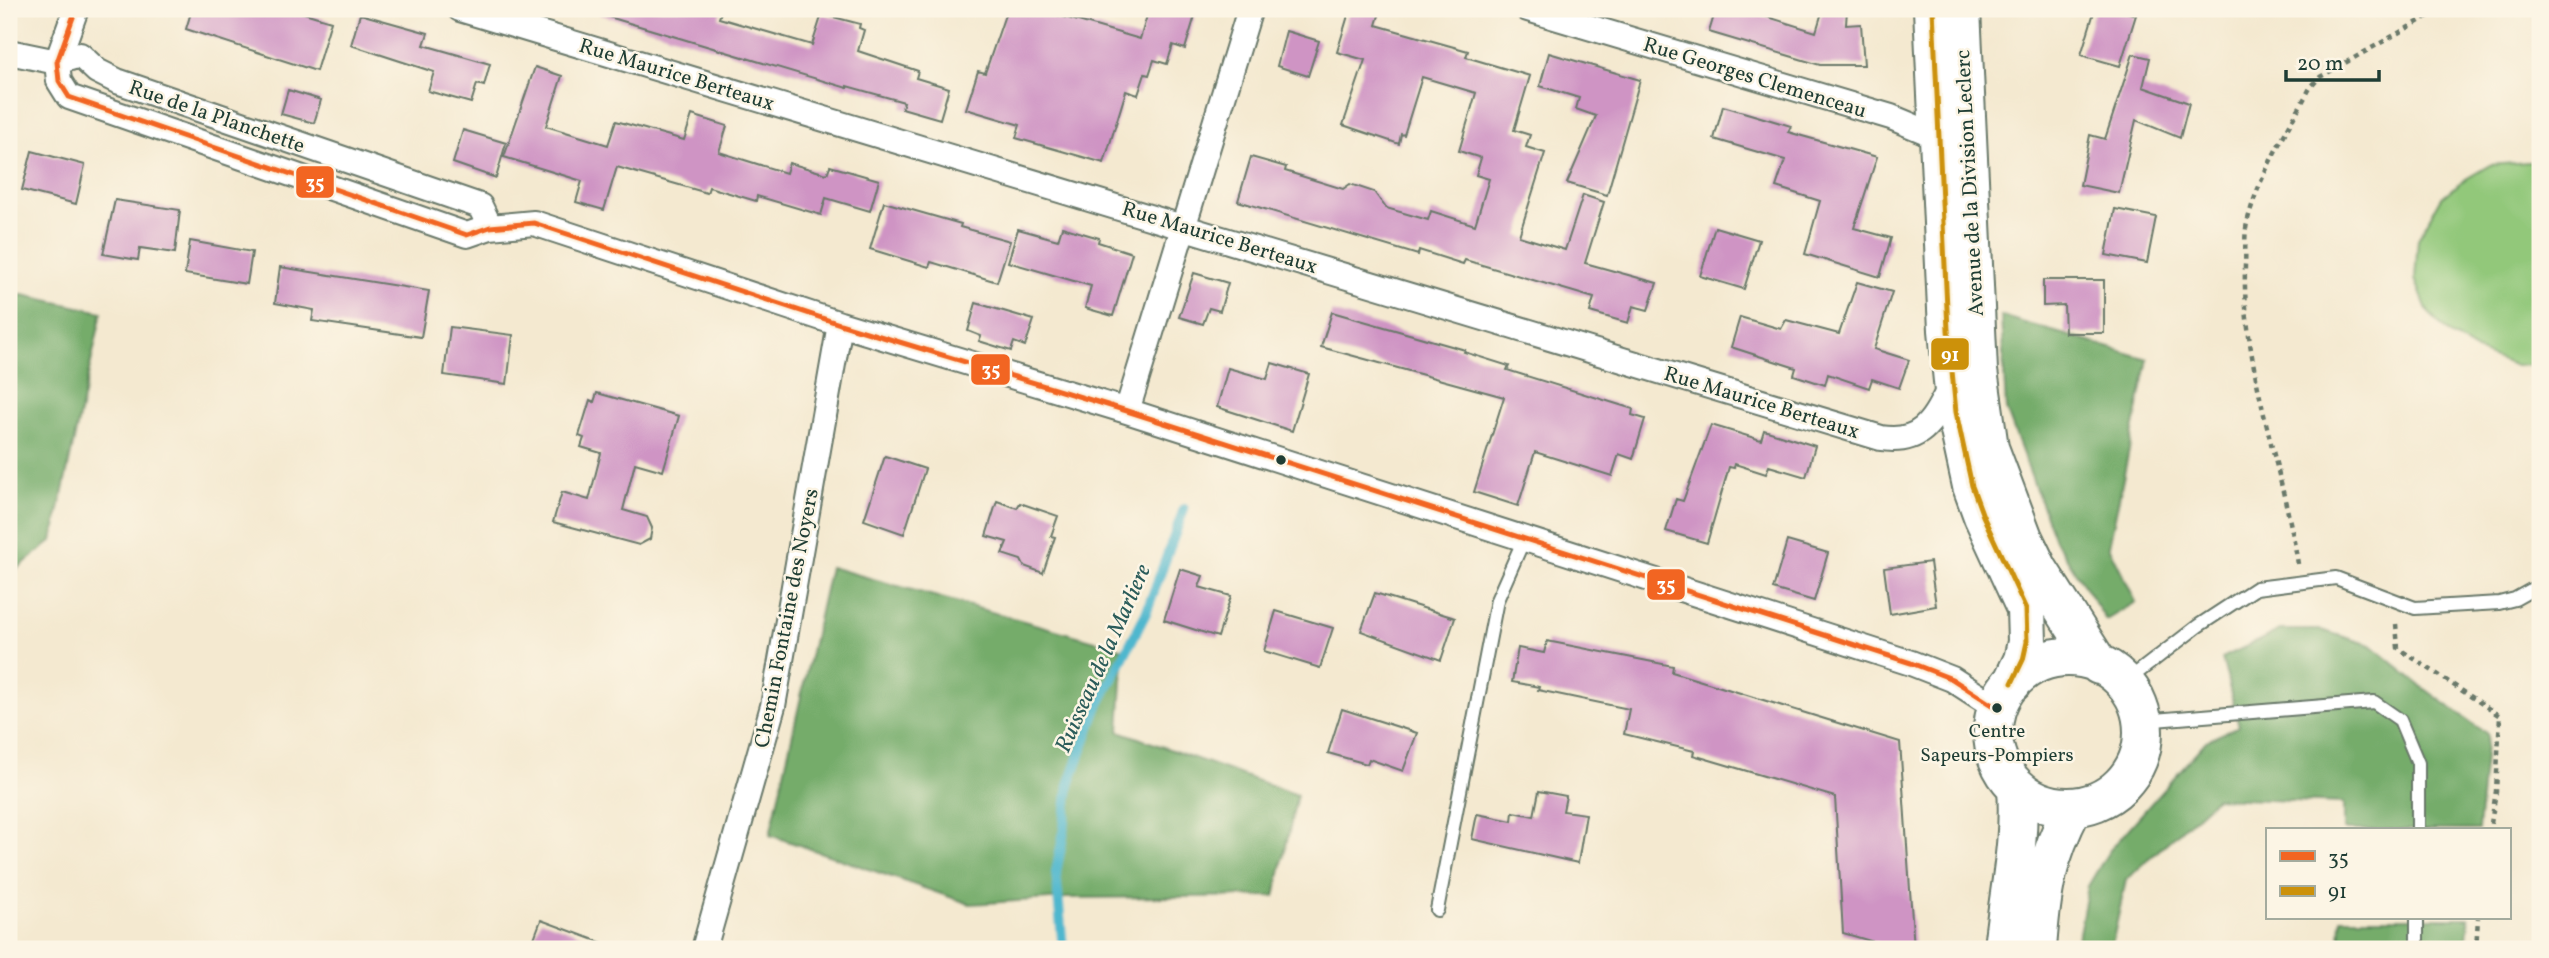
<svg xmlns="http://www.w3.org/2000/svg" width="2549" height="958" font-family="Vollkorn,serif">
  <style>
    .green { fill: #92c87a; stroke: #588257; stroke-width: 2 }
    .forest { fill: #75ac6a; stroke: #4a744f; stroke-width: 2 }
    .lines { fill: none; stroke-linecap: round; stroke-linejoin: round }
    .stream { stroke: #50b7ce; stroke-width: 10 }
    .building { fill: #cf94c4 }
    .lane-casing { stroke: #6a796b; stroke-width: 16 }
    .street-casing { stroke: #6a796b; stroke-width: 28 }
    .primary-casing { stroke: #6a796b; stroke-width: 42 }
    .path { stroke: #6a796b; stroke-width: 4.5; stroke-dasharray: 5 5; stroke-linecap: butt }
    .lane { stroke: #fff; stroke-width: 12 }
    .street { stroke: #fff; stroke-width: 24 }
    .primary { stroke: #fff; stroke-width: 38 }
    .bus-1-casing { stroke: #fcf5e5; stroke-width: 10 }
    .bus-2-casing { stroke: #fcf5e5; stroke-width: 10 }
    .bus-1 { stroke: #f26522; stroke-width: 5 }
    .bus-2 { stroke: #cc910a; stroke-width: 5 }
    .bus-dot { fill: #1f3d34; stroke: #fcf5e5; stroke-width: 2.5 }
    .labels { text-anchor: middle; stroke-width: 5; stroke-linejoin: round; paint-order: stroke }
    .bus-label { font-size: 19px; fill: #1f3d34; stroke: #fcf5e5 }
    .street-label { font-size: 21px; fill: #1f3d34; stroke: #fcf5e5 }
    .water-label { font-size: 23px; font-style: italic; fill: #2b5c5a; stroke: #fcf5e5 }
    .line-badge { stroke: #fcf5e5; stroke-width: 2.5 }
    .badge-label { font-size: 19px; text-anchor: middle; font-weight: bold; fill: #fff }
  </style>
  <rect width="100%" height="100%" fill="#fcf5e5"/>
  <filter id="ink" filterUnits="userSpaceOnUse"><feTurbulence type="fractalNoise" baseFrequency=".0143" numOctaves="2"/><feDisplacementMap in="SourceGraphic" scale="14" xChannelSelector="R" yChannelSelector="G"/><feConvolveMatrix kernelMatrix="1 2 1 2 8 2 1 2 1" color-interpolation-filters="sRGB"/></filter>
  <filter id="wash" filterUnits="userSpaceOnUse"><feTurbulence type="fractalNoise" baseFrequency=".00686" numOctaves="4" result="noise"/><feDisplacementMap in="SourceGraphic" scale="28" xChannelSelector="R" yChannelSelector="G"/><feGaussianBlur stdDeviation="1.57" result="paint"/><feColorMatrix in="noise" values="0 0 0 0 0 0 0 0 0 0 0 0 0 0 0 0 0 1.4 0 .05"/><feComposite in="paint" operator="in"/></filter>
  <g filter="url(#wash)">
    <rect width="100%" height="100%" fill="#f4e9d0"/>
    <path class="green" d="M 2540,161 L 2540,364 L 2516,366 L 2477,351 L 2452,336 L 2428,312 L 2415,279 L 2418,239 L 2440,199 L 2459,183 L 2490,165 Z"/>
    <path class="forest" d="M 9,292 L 102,312 L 52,541 L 9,575 Z
      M 2001,316 L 2148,359 L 2109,546 L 2136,602 L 2106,620 L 2055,540 L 2006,409 Z
      M 830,567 L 1124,649 L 1119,731 L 1297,795 L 1275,896 L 1066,898 L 970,904 L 770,835 Z
      M 2280,630 L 2321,630 L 2371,645 L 2421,686 L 2487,734 L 2478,830 L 2344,830 L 2344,803 L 2216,798 L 2126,880 L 2111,949 L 2076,949 L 2088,886 L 2109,851 L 2206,741 L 2239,726 L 2222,658 Z
      M 2341,918 L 2469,918 L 2466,949 L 2340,949 Z"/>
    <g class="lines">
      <path class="stream" d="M 1063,949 L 1056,872 L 1063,837 L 1069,785 L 1097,708 L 1146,613 L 1184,509"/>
    </g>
    <g id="blocks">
      <path class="building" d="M 192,9 L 237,9 L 260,16 L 262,9 L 291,9 L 331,21 L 316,71 L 186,29 Z
        M 600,9 L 722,9 L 719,18 L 812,45 L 822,14 L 860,24 L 859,28 L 864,30 L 858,51 L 918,71 L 916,78 L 949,88 L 940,119 L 902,108 L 904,102 L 847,86 L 847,88 L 599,14 Z
        M 1007,9 L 1037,9 L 1140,39 L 1149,9 L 1197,9 L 1185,49 L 1173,45 L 1167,64 L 1154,60 L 1149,75 L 1145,74 L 1138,95 L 1126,91 L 1104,163 L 1016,138 L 1020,125 L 966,109 L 978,71 L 985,73 Z
        M 1350,9 L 1381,9 L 1376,25 L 1468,51 L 1466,57 L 1530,76 L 1514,130 L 1530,135 L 1526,147 L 1545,153 L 1519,236 L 1565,250 L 1583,195 L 1604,202 L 1585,263 L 1657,283 L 1648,310 L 1633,306 L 1628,323 L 1590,312 L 1594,298 L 1465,260 L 1463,264 L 1419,250 L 1418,255 L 1238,201 L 1251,157 L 1286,167 L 1285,171 L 1343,189 L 1350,184 L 1374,192 L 1386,208 L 1428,220 L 1431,211 L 1475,225 L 1489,179 L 1476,175 L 1481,158 L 1459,151 L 1476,93 L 1422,77 L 1404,135 L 1401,134 L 1399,144 L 1343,125 L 1365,60 L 1337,52 Z
        M 1716,9 L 1742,9 L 1816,32 L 1823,9 L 1847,9 L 1846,25 L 1861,24 L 1864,65 L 1820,65 L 1709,32 Z
        M 2095,9 L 2117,9 L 2136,15 L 2120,66 L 2081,55 Z
        M 360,14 L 428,33 L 424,45 L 490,64 L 484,86 L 477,84 L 471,103 L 428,91 L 434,72 L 351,45 Z
        M 1286,31 L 1319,41 L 1308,76 L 1277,66 Z
        M 1549,53 L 1640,80 L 1607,195 L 1567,183 L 1596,116 L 1576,109 L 1579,98 L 1540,86 Z
        M 2133,54 L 2150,58 L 2143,87 L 2189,103 L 2180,138 L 2136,120 L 2119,193 L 2080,185 L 2090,135 L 2105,139 Z
        M 535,67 L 562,76 L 546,126 L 608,145 L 616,121 L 684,140 L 692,115 L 727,126 L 719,152 L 786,173 L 789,163 L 827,174 L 830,166 L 879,180 L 870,211 L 826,198 L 821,215 L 757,196 L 756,201 L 709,187 L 707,193 L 617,167 L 604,210 L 576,202 L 582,181 L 504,157 Z
        M 288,90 L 321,100 L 314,123 L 281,114 Z
        M 1723,106 L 1791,126 L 1788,132 L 1877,157 L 1854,228 L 1891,238 L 1880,277 L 1805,254 L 1820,201 L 1776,187 L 1785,160 L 1714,139 Z
        M 463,130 L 506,143 L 496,178 L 453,163 Z
        M 32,151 L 85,165 L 76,204 L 22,190 Z
        M 115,200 L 180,210 L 175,253 L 140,248 L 138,260 L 103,254 Z
        M 884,202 L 961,224 L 960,227 L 1010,241 L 997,282 L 931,262 L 929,267 L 870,249 Z
        M 2115,209 L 2156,217 L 2147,263 L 2106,255 Z
        M 1062,227 L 1099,238 L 1098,242 L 1132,253 L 1113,316 L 1085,308 L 1091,286 L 1008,262 L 1018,229 L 1058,240 Z
        M 1715,227 L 1759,240 L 1744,289 L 1700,276 Z
        M 190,241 L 252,252 L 247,284 L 185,274 Z
        M 280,267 L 429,291 L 421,337 L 312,321 L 314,310 L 275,303 Z
        M 1194,273 L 1228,283 L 1220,311 L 1209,308 L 1203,324 L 1179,317 Z
        M 2043,280 L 2104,280 L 2104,333 L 2065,333 L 2064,305 L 2043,306 Z
        M 1857,282 L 1892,292 L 1874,349 L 1909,360 L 1899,388 L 1872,379 L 1869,388 L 1828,374 L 1825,385 L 1794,375 L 1796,368 L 1731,347 L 1740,317 L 1781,329 L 1786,320 L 1839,334 Z
        M 976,303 L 1034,320 L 1025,346 L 1014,342 L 1011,351 L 979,341 L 981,336 L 968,331 Z
        M 1332,312 L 1465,350 L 1464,352 L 1509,366 L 1507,370 L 1633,409 L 1632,415 L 1645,419 L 1633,459 L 1619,454 L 1612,476 L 1535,452 L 1518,506 L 1474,492 L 1504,397 L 1321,347 Z
        M 450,327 L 513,335 L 507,384 L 444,375 Z
        M 1272,363 L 1309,374 L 1292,431 L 1217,407 L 1228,368 L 1267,379 Z
        M 597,393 L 679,416 L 663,471 L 635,463 L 623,510 L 647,517 L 652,528 L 650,539 L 639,545 L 553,522 L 562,492 L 589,500 L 601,453 L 581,447 L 584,438 L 579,436 L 590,400 L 594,402 Z
        M 1711,425 L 1761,440 L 1764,430 L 1815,446 L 1806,477 L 1769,466 L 1766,474 L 1735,464 L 1734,468 L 1729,467 L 1707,543 L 1666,531 L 1676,499 L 1683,501 Z
        M 885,456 L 925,469 L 904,534 L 864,520 Z
        M 997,501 L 1017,508 L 1020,503 L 1058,516 L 1051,536 L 1055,537 L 1043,573 L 1024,566 L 1021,560 L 1002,554 L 1007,542 L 986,536 Z
        M 1787,541 L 1828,553 L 1814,601 L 1773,589 Z
        M 1930,562 L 1936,606 L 1890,614 L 1884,568 Z
        M 1180,569 L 1203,576 L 1199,587 L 1231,596 L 1218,637 L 1164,620 Z
        M 1375,593 L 1455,618 L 1441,660 L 1361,631 Z
        M 1276,611 L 1333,628 L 1320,668 L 1264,651 Z
        M 1547,641 L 1673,666 L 1672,672 L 1900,742 L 1914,949 L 1898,949 L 1843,933 L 1835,797 L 1693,755 L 1694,751 L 1624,734 L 1629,709 L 1538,690 L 1539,687 L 1512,682 L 1518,648 L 1544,653 Z
        M 1342,709 L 1417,733 L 1403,771 L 1369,759 L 1367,764 L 1328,753 Z
        M 1539,791 L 1566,796 L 1563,811 L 1586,814 L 1578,863 L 1472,839 L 1477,814 L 1512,821 L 1513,812 L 1534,816 Z
        M 541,920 L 611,946 L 610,949 L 530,949 Z"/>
    </g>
  </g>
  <g filter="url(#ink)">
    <use href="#blocks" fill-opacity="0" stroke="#6a796b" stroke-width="2"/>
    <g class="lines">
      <defs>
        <path id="lane" d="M 2124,683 L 2198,626 L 2256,588 L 2336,578 L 2415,608 L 2499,603 L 2515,599 L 2540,585
          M 2142,721 L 2374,702 L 2400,720 L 2418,763 L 2418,830
          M 1437,910 L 1497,600 L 1524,539
          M 2417,949 L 2417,918"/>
        <path id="street" d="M 76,9 L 57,62 L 59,81 L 69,97 L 467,235 L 490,227 L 534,223 L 840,324 L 1127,411 L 1911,663 L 1952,679 L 1997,708
          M 460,9 L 1881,438 C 1926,445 1935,415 1953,382
          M 1528,9 L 1891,117 L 1939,137
          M 9,52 L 57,62 L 80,55 L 97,71 L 117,81 L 480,206 L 490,227
          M 1127,411 L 1250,9
          M 704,949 L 773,706 L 840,324"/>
        <path id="primary" d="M 1933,9 L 1948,330 L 1956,412 L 1972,486 L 1983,516 L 2026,609 L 2027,642 L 2023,660 L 2012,683
          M 1961,9 L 1978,371 L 1989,448 L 2023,538 L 2038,569 L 2099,665
          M1993 732a75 75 0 1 1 150 0a75 75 0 1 1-150 0Z
          M 2003,949 C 2008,895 2021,843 2017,788
          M 2037,949 C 2041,893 2046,858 2073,807"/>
      </defs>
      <use href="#lane" class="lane-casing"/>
      <use href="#street" class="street-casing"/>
      <use href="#primary" class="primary-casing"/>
      <path class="path" d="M 2517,9 L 2540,15
        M 2298,564 C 2282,464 2242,369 2245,265 C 2246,252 2244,236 2247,223 C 2259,174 2287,131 2310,88 L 2320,77 L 2441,9
        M 2396,624 L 2398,648 L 2500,716 L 2496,791 L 2490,830
        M 2476,949 L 2478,918"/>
      <use href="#lane" class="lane"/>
      <use href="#street" class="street"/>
      <use href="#primary" class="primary"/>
      <defs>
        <path id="bus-1" d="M 76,9 L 57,62 L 59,81 L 69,97 L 467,235 L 490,227 L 534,223 L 840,324 L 1127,411 L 1911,663 L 1952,679 L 1997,708"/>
        <path id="bus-2" d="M 1933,9 L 1948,330 L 1956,412 L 1972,486 L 1983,516 L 2026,609 L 2027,642 L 2023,660 L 2012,683"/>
      </defs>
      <use href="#bus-1" class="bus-1-casing"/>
      <use href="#bus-2" class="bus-2-casing"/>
      <use href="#bus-1" class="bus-1"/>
      <use href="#bus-2" class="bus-2"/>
    </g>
  </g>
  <g class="bus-dot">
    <circle cx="1281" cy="460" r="6"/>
    <circle cx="1997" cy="708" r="6"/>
  </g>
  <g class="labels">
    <g class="bus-label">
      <text x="1997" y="737">Centre<tspan x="1997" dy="24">Sapeurs-Pompiers</tspan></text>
    </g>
    <g class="street-label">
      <text transform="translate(677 74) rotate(17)" y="7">Rue Maurice Berteaux</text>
      <text transform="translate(1755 77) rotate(17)" y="7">Rue Georges Clemenceau</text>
      <text transform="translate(217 116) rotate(19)" y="7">Rue de la Planchette</text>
      <text transform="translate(1969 183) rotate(-93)" y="7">Avenue de la Division Leclerc</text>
      <text transform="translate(1220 237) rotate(17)" y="7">Rue Maurice Berteaux</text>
      <text transform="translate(1762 402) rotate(17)" y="7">Rue Maurice Berteaux</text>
      <text transform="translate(786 618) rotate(-79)" y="7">Chemin Fontaine des Noyers</text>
    </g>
    <g class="water-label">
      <text transform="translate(1102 658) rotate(-66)" y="8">Ruisseau de la Marliere</text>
    </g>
  </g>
  <g class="line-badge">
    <rect x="295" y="165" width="40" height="34" rx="7" fill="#f26522"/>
    <rect x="1930" y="337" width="40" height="34" rx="7" fill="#cc910a"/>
    <rect x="970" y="353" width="41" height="33" rx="7" fill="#f26522"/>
    <rect x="1646" y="568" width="40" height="33" rx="7" fill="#f26522"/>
  </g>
  <g class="badge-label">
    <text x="315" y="189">35</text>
    <text x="1950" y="361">91</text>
    <text x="991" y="376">35</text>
    <text x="1666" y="591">35</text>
  </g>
  <rect width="2549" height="958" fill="none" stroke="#fcf5e5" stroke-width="35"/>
  <rect x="2266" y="828" width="245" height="91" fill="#fcf5e5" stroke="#a4ab9e" stroke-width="2"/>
  <rect x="2280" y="851" width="35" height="10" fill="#f26522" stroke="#a4ab9e" stroke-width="2"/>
  <text x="2328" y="864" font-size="21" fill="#1f3d34">35</text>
  <rect x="2280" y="886" width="35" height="10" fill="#cc910a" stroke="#a4ab9e" stroke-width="2"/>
  <text x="2328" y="898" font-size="21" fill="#1f3d34">91</text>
  <path d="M2286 70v10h93v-10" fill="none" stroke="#1f3d34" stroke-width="3.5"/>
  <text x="2297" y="70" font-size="21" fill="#1f3d34" stroke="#fcf5e5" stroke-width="5" paint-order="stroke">20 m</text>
</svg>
